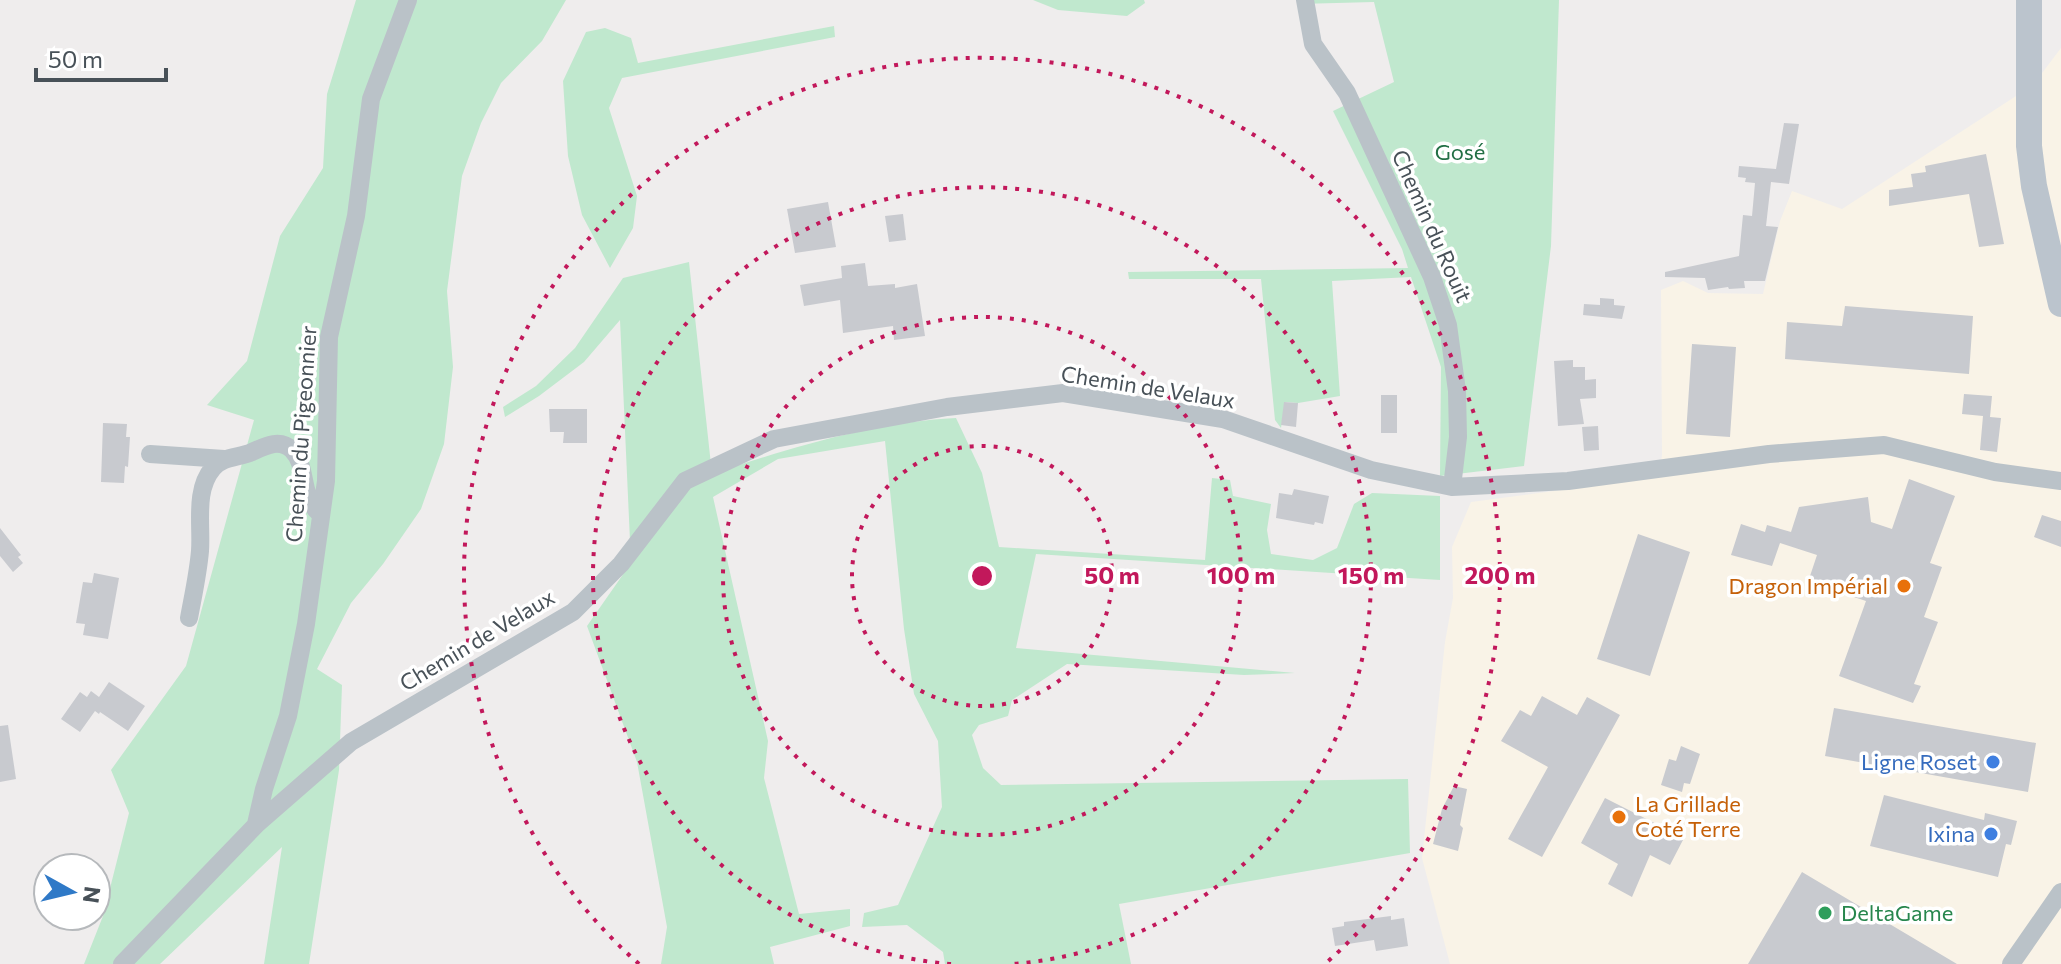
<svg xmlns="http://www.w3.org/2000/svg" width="2061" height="964" font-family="Commissioner,sans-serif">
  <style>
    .commercial { fill: #f9f3e7 }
    .green { fill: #c0e8ce }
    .building { fill: #c8cacf }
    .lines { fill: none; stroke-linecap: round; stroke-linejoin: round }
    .minor { stroke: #bac2c8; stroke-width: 18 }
    .secondary { stroke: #bbc4cd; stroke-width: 26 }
    .ring { fill: none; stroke: #c2185b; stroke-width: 4; stroke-dasharray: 4 8 }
    .food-dot { fill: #e8710a; stroke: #fff; stroke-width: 3 }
    .shop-dot { fill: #3f7fe0; stroke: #fff; stroke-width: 3 }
    .leisure-dot { fill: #2e9e5b; stroke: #fff; stroke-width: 3 }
    .labels { text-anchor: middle; stroke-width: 7; stroke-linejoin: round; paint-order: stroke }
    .park-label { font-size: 22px; fill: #226f45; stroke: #fff }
    .street-label { font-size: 22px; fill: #485158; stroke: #fff }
    .food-label { font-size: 22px; fill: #c56008; stroke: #fff; text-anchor: end }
    .shop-label { font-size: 22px; fill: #366cbe; stroke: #fff; text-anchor: end }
    .leisure-label { font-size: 22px; fill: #27864d; stroke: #fff; text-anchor: start }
    .centre { fill: #c2185b; stroke: #fff; stroke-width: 4 }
    .ring-label { font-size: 24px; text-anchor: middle; font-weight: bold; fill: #c2185b; stroke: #fff; stroke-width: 7; stroke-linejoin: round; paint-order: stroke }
  </style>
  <rect width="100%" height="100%" fill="#efeded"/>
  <path class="commercial" d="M 2061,48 L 2061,964 L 1450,964 L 1422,858 L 1445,642 L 1453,598 L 1452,547 L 1471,502 L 1659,477 L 1662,455 L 1661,290 L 1683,281 L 1708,293 L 1763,294 L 1780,221 L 1792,191 L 1842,209 L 2033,85 Z"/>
  <path class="green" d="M 356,0 L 566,0 L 542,41 L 501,83 L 481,123 L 462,176 L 447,291 L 453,367 L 444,444 L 421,509 L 383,564 L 351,603 L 317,669 L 342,685 L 339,770 L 309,964 L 264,964 L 282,847 L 160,964 L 84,964 L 103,916 L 129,813 L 111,770 L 186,666 L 254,420 L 207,405 L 247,361 L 280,236 L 323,168 L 327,94 Z
    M 1033,0 L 1144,0 L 1145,3 L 1127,16 L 1058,10 Z
    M 1298,0 L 1559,0 L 1551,246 L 1524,466 L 1440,476 L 1441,367 L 1411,277 L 1332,281 L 1340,396 L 1298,403 L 1285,402 L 1281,428 L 1275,420 L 1261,279 L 1129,279 L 1128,272 L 1408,268 L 1402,249 L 1333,111 L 1394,82 L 1374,2 L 1299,4 Z
    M 834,26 L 835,37 L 622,78 L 609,108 L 637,196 L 633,228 L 610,268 L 582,215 L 568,156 L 563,81 L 586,32 L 605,28 L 631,38 L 638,63 Z
    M 689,262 L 712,474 C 790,448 873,422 956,418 L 982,473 L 999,547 L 1205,560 L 1212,478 L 1230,480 L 1233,496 L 1271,504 L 1267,530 L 1271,554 L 1313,560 L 1337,548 L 1354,504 L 1372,493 L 1440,496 L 1440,580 L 1036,554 L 1016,648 L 1295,673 L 1244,675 L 1067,664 L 1012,700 L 1008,716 L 979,725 L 972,735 L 983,768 L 1001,785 L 1408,779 L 1410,853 L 1119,904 L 1131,964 L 945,964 L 943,952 L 907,925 L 862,927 L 864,913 L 898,905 L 942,807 L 938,741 L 914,694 L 904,629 L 885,441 L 778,459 L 713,497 L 768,741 L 764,778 L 799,914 L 850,909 L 850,926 L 770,947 L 774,964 L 661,964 L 667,927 L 637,762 L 587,626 L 631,563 L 620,320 L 584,362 L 539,396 L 505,417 L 503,407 L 536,386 L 575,348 L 623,278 Z"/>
  <path class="building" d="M 1784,123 L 1799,124 L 1789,184 L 1771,182 L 1766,226 L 1778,227 L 1765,281 L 1744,281 L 1745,288 L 1729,289 L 1728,287 L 1708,290 L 1705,278 L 1665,277 L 1665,272 L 1739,256 L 1743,215 L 1752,216 L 1755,183 L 1745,182 L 1746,178 L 1738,177 L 1739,166 L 1776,169 Z
    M 1986,154 L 2004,244 L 1979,247 L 1969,194 L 1889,206 L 1889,190 L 1913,187 L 1911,174 L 1926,172 L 1925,166 Z
    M 828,202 L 836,247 L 795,253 L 787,209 Z
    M 903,214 L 906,240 L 889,242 L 885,216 Z
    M 865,263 L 868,286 L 895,284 L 895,288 L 917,284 L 925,336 L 894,340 L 893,326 L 843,333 L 840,300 L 804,306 L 800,285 L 842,278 L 841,266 Z
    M 1600,298 L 1614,299 L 1614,305 L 1625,306 L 1622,319 L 1583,315 L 1584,304 L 1600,305 Z
    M 1845,306 L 1973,316 L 1969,374 L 1785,359 L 1787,322 L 1842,326 Z
    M 1692,344 L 1736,347 L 1730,437 L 1686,434 Z
    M 1573,360 L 1573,367 L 1585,367 L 1585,380 L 1596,379 L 1596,398 L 1580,399 L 1584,424 L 1558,426 L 1554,361 Z
    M 1964,394 L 1992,396 L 1990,417 L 2001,418 L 1997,452 L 1980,450 L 1983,416 L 1962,414 Z
    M 1381,395 L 1397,395 L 1397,433 L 1381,433 Z
    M 1284,402 L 1298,403 L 1296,427 L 1281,425 Z
    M 549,409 L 587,409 L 587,443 L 563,443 L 564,432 L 550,432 Z
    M 103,423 L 127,424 L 126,437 L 130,437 L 128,467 L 125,466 L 124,483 L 101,482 Z
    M 1598,426 L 1599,450 L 1584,451 L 1582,427 Z
    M 1909,479 L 1955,496 L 1930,563 L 1942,567 L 1924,617 L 1938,622 L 1914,684 L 1921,686 L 1913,703 L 1839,676 L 1866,601 L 1808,582 L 1817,555 L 1780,543 L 1772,566 L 1731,555 L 1741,524 L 1765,532 L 1767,525 L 1791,532 L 1799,507 L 1868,497 L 1871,522 L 1892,529 Z
    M 1294,489 L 1329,496 L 1323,524 L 1315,522 L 1314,525 L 1276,518 L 1279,493 L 1292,495 Z
    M 2042,515 L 2061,521 L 2061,547 L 2034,537 Z
    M 0,528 L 21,555 L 18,557 L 23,563 L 13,572 L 0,556 Z
    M 1638,534 L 1690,552 L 1650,676 L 1597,659 Z
    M 94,573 L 119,578 L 108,639 L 83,635 L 85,624 L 76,623 L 83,582 L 92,583 Z
    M 109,682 L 145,706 L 128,731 L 100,712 L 99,714 L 95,711 L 80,732 L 61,719 L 80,692 L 87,697 L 91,691 L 99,697 Z
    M 1542,696 L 1577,715 L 1587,697 L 1620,715 L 1542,857 L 1508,839 L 1548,767 L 1501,741 L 1520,710 L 1531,716 Z
    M 1834,708 L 2036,743 L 2028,792 L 1825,756 Z
    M 8,725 L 16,779 L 0,782 L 0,726 Z
    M 1681,746 L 1700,754 L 1690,784 L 1684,783 L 1682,792 L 1661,785 L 1669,759 L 1676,761 Z
    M 1454,786 L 1467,789 L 1460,825 L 1463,828 L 1458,851 L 1433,844 L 1442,809 Z
    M 1884,795 L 1984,820 L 1985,813 L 2017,821 L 2011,845 L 2006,844 L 1998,877 L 1870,846 Z
    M 1605,798 L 1684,838 L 1670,865 L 1650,855 L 1632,897 L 1608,884 L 1618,864 L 1581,843 Z
    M 1802,872 L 1957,964 L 1748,964 Z
    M 1391,916 L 1391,920 L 1404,918 L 1408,946 L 1376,951 L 1374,940 L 1335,946 L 1332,928 L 1344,926 L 1344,922 Z"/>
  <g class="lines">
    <path class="minor" d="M 1305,0 L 1313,44 L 1347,93 L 1432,277 L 1448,325 L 1457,391 L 1458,437 L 1452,487
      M 150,454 L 224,459
      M 189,618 C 193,596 198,574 200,551 C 202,525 194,490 213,468 C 223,456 239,458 252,452 C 265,446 280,438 292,450 C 309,467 298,495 321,515
      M 256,824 L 264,789 L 288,716 L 306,624 L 326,481 L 329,337 L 356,216 L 371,99 L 408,0
      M 122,964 L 257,824 L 351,742 L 573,612 L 621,564 L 685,481 L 774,439 L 947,407 L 1063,393 L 1223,419 L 1371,470 L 1452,487 L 1568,481 L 1769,454 L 1884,445 L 1995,472 L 2061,481
      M 2011,964 L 2061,892"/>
    <path class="secondary" d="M 2029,0 L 2029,146 L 2034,186 L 2061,304"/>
  </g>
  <g class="ring">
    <circle cx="982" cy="576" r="130"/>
    <circle cx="982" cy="576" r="259"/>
    <path d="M951 964A389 389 0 1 1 1013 964"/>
    <path d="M639 964A518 518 0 1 1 1325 964"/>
  </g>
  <g class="food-dot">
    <circle cx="1904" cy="586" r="8"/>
    <circle cx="1619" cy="817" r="8"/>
  </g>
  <g class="shop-dot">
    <circle cx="1993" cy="762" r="8"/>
    <circle cx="1991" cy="834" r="8"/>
  </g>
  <circle class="leisure-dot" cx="1825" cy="913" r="8"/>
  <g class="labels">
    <g class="park-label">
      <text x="1460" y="160">Gosé</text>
    </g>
    <g class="street-label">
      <text transform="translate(1432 226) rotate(66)" y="8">Chemin du Rouit</text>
      <text transform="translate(1148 387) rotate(9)" y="8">Chemin de Velaux</text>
      <text transform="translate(301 434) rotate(-86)" y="8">Chemin du Pigeonnier</text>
      <text transform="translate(477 640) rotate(-31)" y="8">Chemin de Velaux</text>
    </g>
    <g class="food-label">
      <text x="1888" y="594">Dragon Impérial</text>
      <text x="1635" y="812" text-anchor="start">La Grillade<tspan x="1635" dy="25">Coté Terre</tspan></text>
    </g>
    <g class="shop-label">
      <text x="1977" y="770">Ligne Roset</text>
      <text x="1975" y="842">Ixina</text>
    </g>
    <g class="leisure-label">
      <text x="1841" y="921">DeltaGame</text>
    </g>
  </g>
  <circle cx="982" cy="576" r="12" class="centre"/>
  <g class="ring-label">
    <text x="1112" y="584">50 m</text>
    <text x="1241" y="584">100 m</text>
    <text x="1371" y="584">150 m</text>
    <text x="1500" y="584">200 m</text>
  </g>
  <g transform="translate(72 892) rotate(98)"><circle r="38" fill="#ffffff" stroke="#b6b9bc" stroke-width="2"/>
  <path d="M0-6L14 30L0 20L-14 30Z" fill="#2f79c7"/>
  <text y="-12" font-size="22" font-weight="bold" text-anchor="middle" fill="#485158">N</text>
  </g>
  <path d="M36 68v12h130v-12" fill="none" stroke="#485158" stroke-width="4"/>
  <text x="48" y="68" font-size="24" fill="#485158" stroke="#ffffff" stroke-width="6" paint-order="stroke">50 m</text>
</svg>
